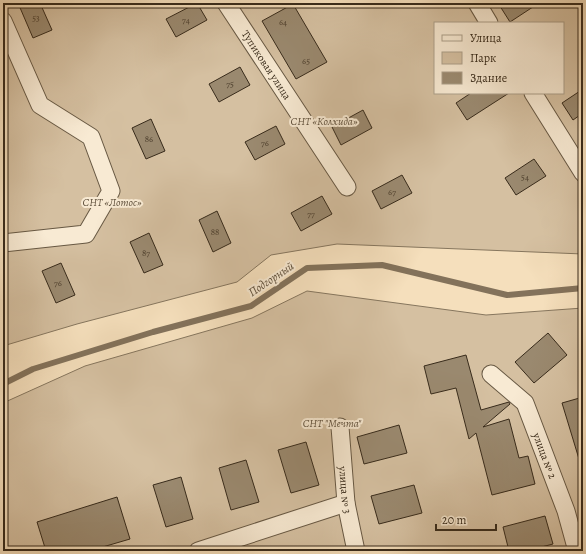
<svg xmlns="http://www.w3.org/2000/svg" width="586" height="554" font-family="Alegreya,serif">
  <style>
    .green { fill: #d5c0a1; stroke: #86765e; fill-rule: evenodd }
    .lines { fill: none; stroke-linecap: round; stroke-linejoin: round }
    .stream { stroke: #83725b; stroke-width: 6 }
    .building { fill: #9a896f; stroke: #382b1b }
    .street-casing { stroke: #675843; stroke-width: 19 }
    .street { stroke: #f8ead3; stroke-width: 17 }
    .labels { text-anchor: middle; stroke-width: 4; stroke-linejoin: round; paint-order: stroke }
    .number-label { font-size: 9px; fill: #504230 }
    .street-label { font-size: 11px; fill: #382b1b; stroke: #f8ead3 }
    .park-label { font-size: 11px; font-style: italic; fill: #5f503c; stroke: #f8ead3 }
    .water-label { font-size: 12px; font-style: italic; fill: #5e4f3b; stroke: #f8ead3 }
  </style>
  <rect width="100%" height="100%" fill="#f5dfbc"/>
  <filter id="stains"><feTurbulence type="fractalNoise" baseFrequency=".005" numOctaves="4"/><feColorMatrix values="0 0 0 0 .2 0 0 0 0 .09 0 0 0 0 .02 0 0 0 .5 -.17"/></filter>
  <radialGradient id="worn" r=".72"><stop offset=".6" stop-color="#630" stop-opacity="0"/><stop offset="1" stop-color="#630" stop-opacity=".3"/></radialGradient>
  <path class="green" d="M 3,3 L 583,3 L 583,254 L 337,244 L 271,255 L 237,282 L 77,324 L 3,346 ZM 435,23 L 563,23 L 563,93 L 435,93 Z
    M 307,291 L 486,315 L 583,308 L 583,551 L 3,551 L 3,403 L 85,366 L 252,318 Z"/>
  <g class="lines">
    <path class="stream" d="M 3,384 L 33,369 L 153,332 L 251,306 L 307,268 L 382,265 L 507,295 L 583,288"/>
  </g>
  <path class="building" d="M 18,3 L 40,3 L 52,30 L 33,38 Z
    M 197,3 L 207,20 L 176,37 L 166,19 Z
    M 498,3 L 539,3 L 510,22 Z
    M 293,4 L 327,62 L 296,79 L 262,21 Z
    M 240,67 L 250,85 L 219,102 L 209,84 Z
    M 583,89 L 583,113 L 573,120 L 562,103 Z
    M 471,93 L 509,93 L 467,120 L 456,103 Z
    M 363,110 L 372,128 L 341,145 L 332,127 Z
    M 151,119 L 165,151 L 146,159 L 132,128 Z
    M 276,126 L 285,144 L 255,160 L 245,142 Z
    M 534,159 L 546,176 L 516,195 L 505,178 Z
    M 402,175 L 412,193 L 381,209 L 372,191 Z
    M 322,196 L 332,214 L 301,231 L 291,213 Z
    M 217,211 L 231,243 L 213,252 L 199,220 Z
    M 149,233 L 163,265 L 144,273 L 130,242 Z
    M 61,263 L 75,295 L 56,303 L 42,271 Z
    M 548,333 L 567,355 L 534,383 L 515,362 Z
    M 466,355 L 481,410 L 509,402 L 510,404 L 483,427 L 509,419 L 519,458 L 528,456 L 535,484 L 492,495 L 476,433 L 469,439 L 456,388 L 431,394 L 424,366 Z
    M 583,397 L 583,458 L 579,459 L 562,403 Z
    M 399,425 L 407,453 L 364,464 L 357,437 Z
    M 306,442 L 319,485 L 291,493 L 278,450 Z
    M 246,460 L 259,502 L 231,510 L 219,468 Z
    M 181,477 L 193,519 L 166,527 L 153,485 Z
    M 414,485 L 422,513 L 379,524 L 371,496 Z
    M 117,497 L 130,539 L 89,551 L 46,551 L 37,522 Z
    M 545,516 L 553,544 L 526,551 L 509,551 L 503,527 Z"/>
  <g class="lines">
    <defs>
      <g id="street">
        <path id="s1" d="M 226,3 L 347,187"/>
        <path d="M 477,3 L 489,23"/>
        <path d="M 3,21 L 40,105 L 91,137 L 111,191 L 86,234 L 3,243"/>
        <path d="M 533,93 L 583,173"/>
        <path id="s2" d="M 491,374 L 525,403 L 566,511 L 577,551"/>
        <path id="s3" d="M 340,427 L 346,503 L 356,551"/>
        <path d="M 198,551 L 346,503"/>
      </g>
    </defs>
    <use href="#street" class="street-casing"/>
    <use href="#street" class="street"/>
  </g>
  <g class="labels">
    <g class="number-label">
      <text x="36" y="21">53</text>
      <text x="186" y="23">74</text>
      <text x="283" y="25">64</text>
      <text x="306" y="64">65</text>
      <text x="230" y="87">75</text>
      <text x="149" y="142">86</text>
      <text x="265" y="146">76</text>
      <text x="525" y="180">54</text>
      <text x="392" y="195">67</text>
      <text x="311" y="217">77</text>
      <text x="215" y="235">88</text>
      <text x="146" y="256">87</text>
      <text x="58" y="286">76</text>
    </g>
    <g class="street-label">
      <text dy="4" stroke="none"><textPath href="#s1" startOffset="74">Тупиковая улица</textPath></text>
      <text dy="4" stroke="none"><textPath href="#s2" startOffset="101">улица № 2</textPath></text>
      <text dy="4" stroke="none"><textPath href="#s3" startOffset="63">улица № 3</textPath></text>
    </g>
    <g class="park-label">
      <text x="324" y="125">СНТ «Колхида»</text>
      <text x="112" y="206">СНТ «Лотос»</text>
      <text x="332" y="427">СНТ "Мечта"</text>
    </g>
    <g class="water-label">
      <text transform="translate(271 279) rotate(-34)" y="4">Подгорный</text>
    </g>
  </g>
  <rect width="586" height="554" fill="none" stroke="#f5dfbc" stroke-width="16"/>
  <rect x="4" y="4" width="578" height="546" fill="none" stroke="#382b1b" stroke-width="2"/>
  <rect x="8" y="8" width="570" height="538" fill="none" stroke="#382b1b"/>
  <rect x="434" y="22" width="130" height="72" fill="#f8ead3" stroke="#ab9e89"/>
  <rect x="442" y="35" width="20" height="6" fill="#f8ead3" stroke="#ab9e89"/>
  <text x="470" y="42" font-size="12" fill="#382b1b">Улица</text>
  <rect x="442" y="52" width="20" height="12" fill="#d5c0a1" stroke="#ab9e89"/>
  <text x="470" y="62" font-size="12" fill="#382b1b">Парк</text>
  <rect x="442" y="72" width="20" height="12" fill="#9a896f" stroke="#ab9e89"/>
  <text x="470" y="82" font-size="12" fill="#382b1b">Здание</text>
  <path d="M436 524v6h60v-6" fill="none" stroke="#382b1b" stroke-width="2"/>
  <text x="442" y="524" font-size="12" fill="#382b1b" stroke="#f8ead3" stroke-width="3" paint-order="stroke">20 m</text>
  <rect width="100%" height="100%" filter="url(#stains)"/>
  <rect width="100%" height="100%" fill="url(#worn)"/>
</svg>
